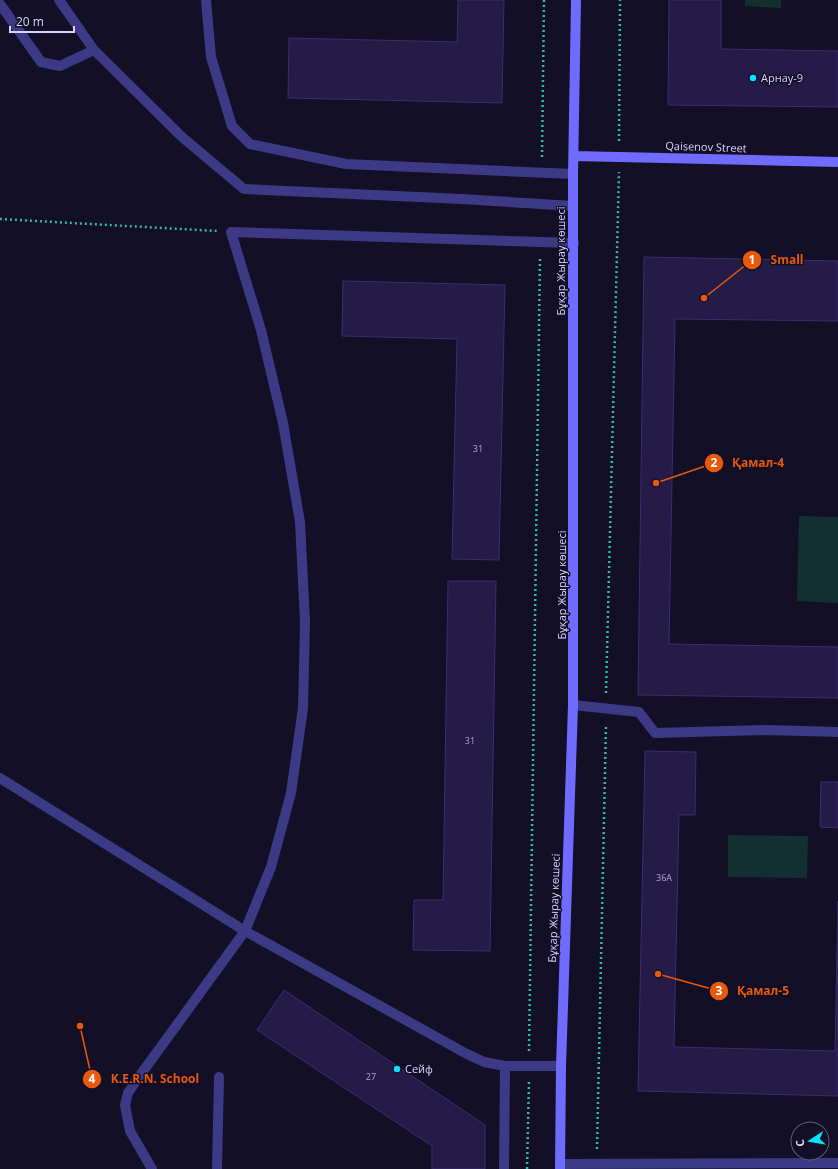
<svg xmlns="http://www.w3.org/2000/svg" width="838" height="1169" font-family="'Open Sans',sans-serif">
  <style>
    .green { fill: #12302f }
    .building { fill: #241b47; stroke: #3b2d73 }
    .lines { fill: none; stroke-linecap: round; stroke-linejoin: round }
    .path { stroke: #2fb8b0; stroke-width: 2.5; stroke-dasharray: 2 3; stroke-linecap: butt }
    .lane { stroke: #3d3a85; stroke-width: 10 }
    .street { stroke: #3d3a85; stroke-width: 10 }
    .secondary { stroke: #6f6bff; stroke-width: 10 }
    .poi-dot { fill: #00e5ff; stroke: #130f26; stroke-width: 1.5 }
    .labels { text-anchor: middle; stroke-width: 3; stroke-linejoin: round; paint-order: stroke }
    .number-label { font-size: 9px; fill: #aca6d1 }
    .poi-label { font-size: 11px; fill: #d9d4ff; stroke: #130f26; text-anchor: start }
    .street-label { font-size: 11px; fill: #d9d4ff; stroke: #130f26 }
    .leader { fill: none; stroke: #e8590c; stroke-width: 1.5 }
    .callout-dot { fill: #e8590c; stroke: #130f26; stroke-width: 1.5 }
    .mark-label { font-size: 12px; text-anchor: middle; font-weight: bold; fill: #fff }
    .callout-label { font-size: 12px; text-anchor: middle; font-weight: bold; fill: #e8590c; stroke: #130f26; stroke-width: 3; stroke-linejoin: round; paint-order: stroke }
  </style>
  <rect width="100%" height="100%" fill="#130f26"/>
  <path class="green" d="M 745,0 L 781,0 L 781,8 L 745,6 Z
    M 799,516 L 838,517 L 838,603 L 797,601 Z
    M 728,835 L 808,836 L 807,878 L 728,877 Z"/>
  <path class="building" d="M 458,0 L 504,0 L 502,103 L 288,98 L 289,38 L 457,42 Z
    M 669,0 L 721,0 L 721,49 L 838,51 L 838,107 L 668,105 Z
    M 644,257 L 838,261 L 838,321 L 675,319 L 669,644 L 838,647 L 838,698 L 638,695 Z
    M 343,281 L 505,285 L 499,560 L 452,559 L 457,339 L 342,336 Z
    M 448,581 L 496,581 L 490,951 L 413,950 L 414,900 L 443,900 Z
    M 645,751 L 696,752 L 695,815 L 679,815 L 674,1047 L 835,1051 L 838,901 L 838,1096 L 638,1091 Z
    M 821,782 L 838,782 L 838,828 L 820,827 Z
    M 284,990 L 485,1125 L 485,1169 L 432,1169 L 432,1146 L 257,1030 Z"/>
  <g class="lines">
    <path class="path" d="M 619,141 L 620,0
      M 542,157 L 544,0
      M 0,219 L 217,231
      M 606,693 L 619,172
      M 529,1051 L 540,256
      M 597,1149 L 606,724
      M 527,1169 L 529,1080"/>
    <path class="lane" d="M 59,0 L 94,50 L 182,137 L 244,189 L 462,199 L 573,206
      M 206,0 L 211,57 L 232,126 L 250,144 L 346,164 L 573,174
      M 0,4 L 41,62 L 60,66 L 94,50
      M 573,705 L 639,712 L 655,733 L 767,730 L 838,732
      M 560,1164 L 838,1163
      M 152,1169 L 130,1131 L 125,1105 L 128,1093 L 136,1081 L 245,931 L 271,867 L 291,793 L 303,708 L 305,622 L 300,522 L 283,423 L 261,330 L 231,232 L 574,243
      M 217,1169 L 219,1077
      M 504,1169 L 505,1066"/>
    <path class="street" d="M 0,778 L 245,931 L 465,1053 L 484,1062 L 505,1066 L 561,1066"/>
    <path class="secondary" d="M 574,156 L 838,162
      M 560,1169 L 561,1066 L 573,705 L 573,174 L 576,0"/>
  </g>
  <g class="poi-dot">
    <circle cx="753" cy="78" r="4"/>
    <circle cx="397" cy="1069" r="4"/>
  </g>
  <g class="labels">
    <g class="number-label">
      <text x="478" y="452">31</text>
      <text x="470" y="744">31</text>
      <text x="664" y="881">36А</text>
      <text x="371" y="1080">27</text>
    </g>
    <g class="poi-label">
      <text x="761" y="82">Арнау-9</text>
      <text x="405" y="1073">Сейф</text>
    </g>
    <g class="street-label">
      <text transform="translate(706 147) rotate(2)" y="4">Qaisenov Street</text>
      <text transform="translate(561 261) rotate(-90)" y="4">Бұқар Жырау көшесі</text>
      <text transform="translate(562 585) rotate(-90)" y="4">Бұқар Жырау көшесі</text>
      <text transform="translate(554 908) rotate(-88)" y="4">Бұқар Жырау көшесі</text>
    </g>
  </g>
  <path class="leader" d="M704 298L752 260M656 483L714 463M658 974L719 991M80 1026L92 1079"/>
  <g class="callout-dot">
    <circle cx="704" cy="298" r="4"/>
    <circle cx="656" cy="483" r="4"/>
    <circle cx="658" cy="974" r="4"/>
    <circle cx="80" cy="1026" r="4"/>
    <circle cx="752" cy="260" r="10"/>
    <circle cx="714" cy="463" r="10"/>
    <circle cx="719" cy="991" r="10"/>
    <circle cx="92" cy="1079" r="10"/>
  </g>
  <g class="mark-label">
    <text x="752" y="264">1</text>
    <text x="714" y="467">2</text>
    <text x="719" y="995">3</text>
    <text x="92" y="1083">4</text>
  </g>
  <g class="callout-label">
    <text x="787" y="264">Small</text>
    <text x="758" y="467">Қамал-4</text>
    <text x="763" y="995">Қамал-5</text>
    <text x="155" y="1083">K.E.R.N. School</text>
  </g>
  <g transform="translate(810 1141) rotate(258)"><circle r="19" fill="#130f26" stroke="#625e7d"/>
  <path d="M0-3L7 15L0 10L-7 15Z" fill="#00e5ff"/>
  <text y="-6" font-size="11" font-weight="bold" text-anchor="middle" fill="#d9d4ff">С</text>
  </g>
  <path d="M10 26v6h64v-6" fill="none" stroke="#d9d4ff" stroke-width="2"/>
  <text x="16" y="26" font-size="12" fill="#d9d4ff" stroke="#130f26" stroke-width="3" paint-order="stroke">20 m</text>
</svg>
